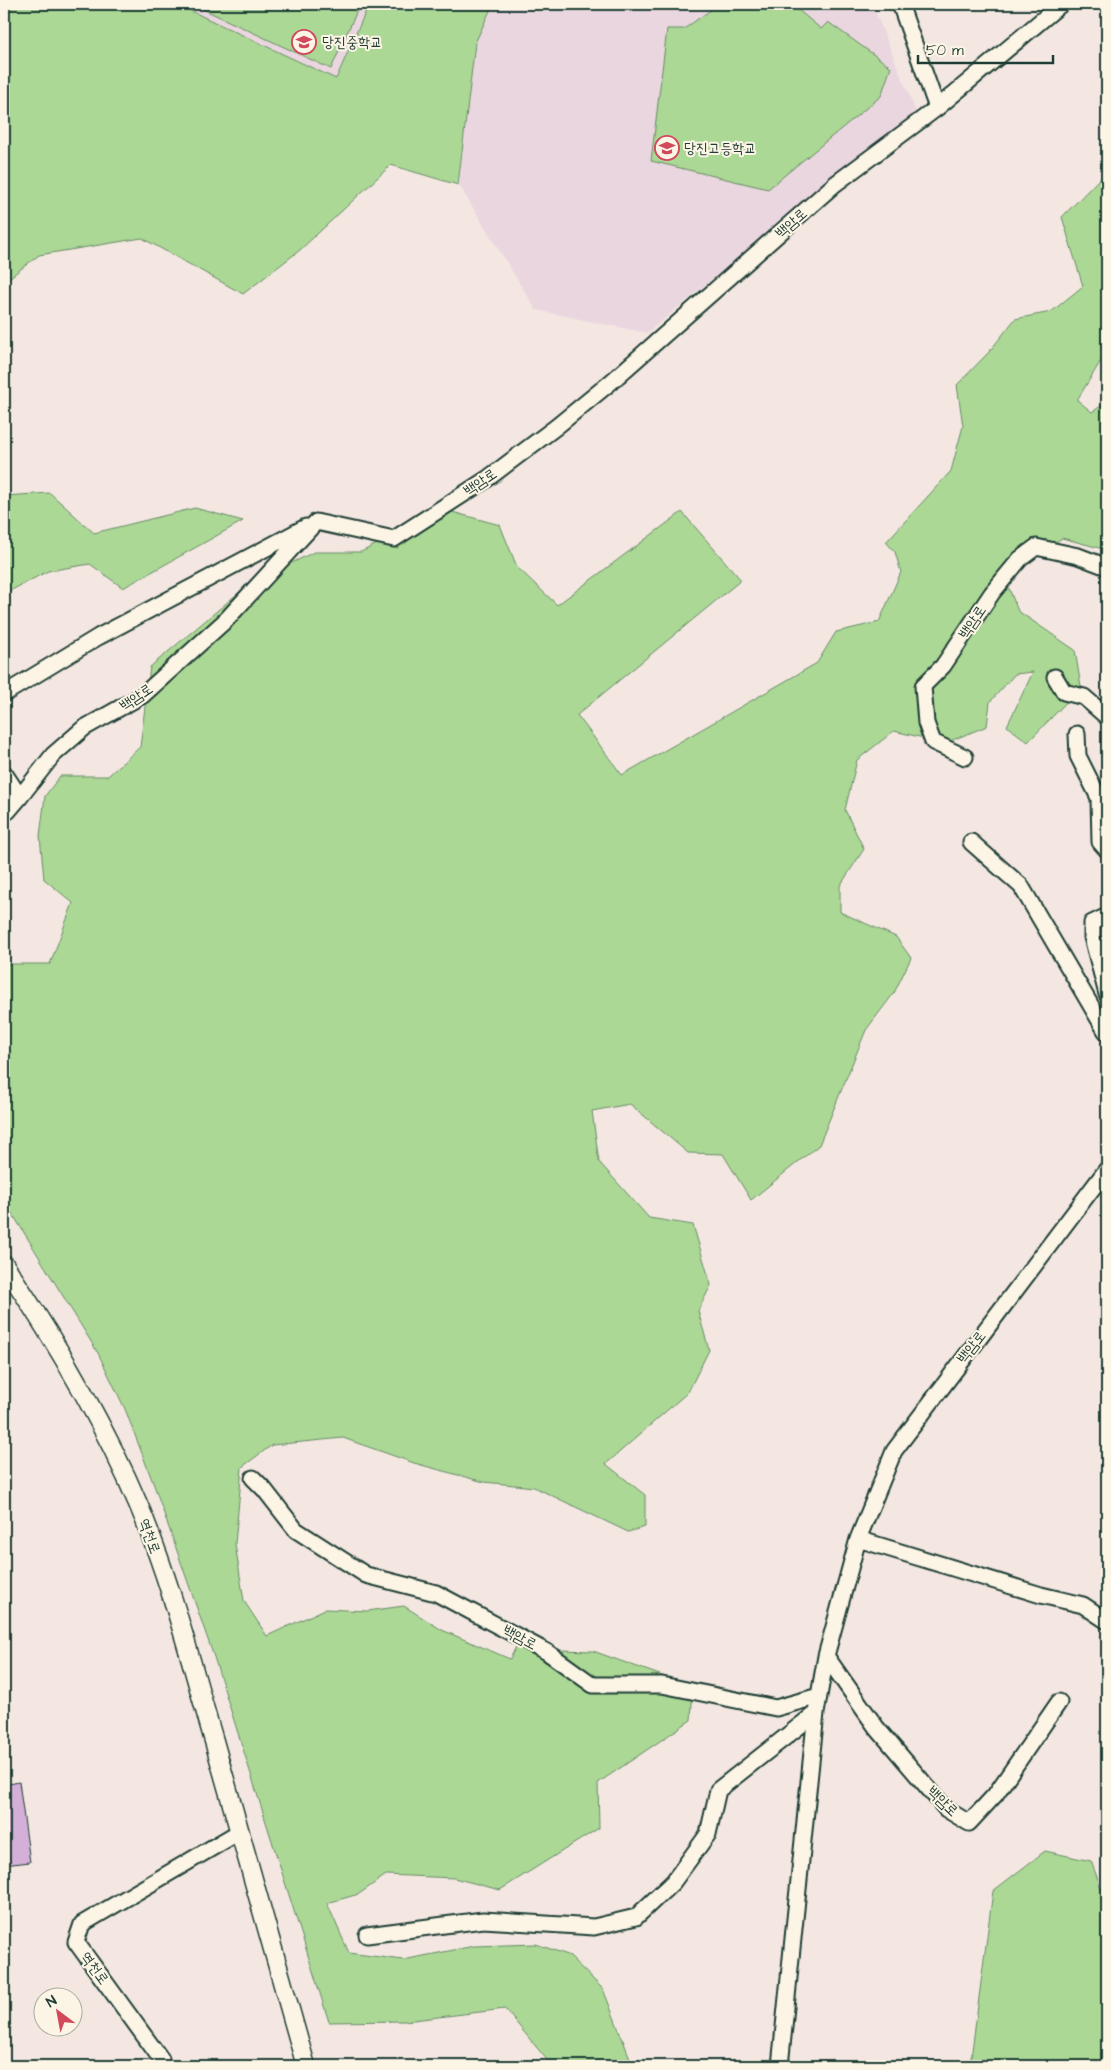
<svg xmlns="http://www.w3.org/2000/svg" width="1111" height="2070" font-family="'Architects Daughter','Poor Story',sans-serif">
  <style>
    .built { fill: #ead6df }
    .green { fill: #acd896; stroke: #668a65 }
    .building { fill: #d4afd8; stroke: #1f3d34 }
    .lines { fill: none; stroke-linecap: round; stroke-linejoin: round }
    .minor-casing { stroke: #1f3d34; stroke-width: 19 }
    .tertiary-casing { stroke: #1f3d34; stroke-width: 21 }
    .minor { stroke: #fcf5e5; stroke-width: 15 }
    .tertiary { stroke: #fcf5e5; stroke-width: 18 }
    .labels { text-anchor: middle; stroke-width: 4; stroke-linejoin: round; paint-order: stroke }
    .poi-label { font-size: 15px; fill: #1f3d34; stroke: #fcf5e5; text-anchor: start }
    .street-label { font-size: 15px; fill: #1f3d34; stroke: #fcf5e5 }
  </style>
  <rect width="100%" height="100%" fill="#f4e7e2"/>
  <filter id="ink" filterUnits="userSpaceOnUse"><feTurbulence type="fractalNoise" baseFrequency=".02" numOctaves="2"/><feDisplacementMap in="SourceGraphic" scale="10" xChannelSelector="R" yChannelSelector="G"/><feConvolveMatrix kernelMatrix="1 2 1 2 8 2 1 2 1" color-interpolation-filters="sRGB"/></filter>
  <g filter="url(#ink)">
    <path class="built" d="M 176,4 L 369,4 L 336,79 Z
      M 493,4 L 872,4 L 916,112 L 647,333 L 536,310 L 459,185 L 475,42 Z"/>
    <path class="green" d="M 4,4 L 176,4 L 336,79 L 369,4 L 493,4 L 475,43 L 458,185 L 391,165 L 300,250 L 243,294 L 142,238 L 39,255 L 4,282 Z
      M 192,4 L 360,4 L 331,69 Z
      M 716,4 L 791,4 L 821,29 L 828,22 L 891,67 L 881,96 L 768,189 L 651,161 L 667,29 L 684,29 L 712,9 Z
      M 1104,174 L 1107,175 L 1107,351 L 1077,400 L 1092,412 L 1107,402 L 1107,550 L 1062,538 L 1004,576 L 1018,611 L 1075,650 L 1081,687 L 1028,742 L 1007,726 L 1033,672 L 1015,674 L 990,702 L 987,726 L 945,743 L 894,731 L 857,760 L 845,810 L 864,849 L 840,886 L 840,912 L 896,937 L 911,958 L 894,993 L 866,1030 L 819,1145 L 751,1200 L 723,1154 L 688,1153 L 630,1104 L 592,1111 L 599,1162 L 649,1218 L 693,1225 L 711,1285 L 698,1311 L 709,1350 L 688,1392 L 606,1464 L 645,1495 L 645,1527 L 628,1532 L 534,1487 L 484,1482 L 414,1463 L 343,1438 L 272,1445 L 242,1467 L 235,1544 L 244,1601 L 267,1636 L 325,1609 L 367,1611 L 404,1606 L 442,1630 L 510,1659 L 522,1634 L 561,1650 L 593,1651 L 693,1687 L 691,1720 L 598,1783 L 599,1828 L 500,1890 L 454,1878 L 386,1875 L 359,1894 L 327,1903 L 349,1953 L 403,1960 L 474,1946 L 536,1944 L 568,1955 L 603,1989 L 633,2066 L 552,2066 L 505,2009 L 405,2021 L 329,2022 L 214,1657 L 154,1485 L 125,1409 L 98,1353 L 4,1200 L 4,964 L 50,964 L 73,903 L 44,879 L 40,836 L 45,796 L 60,776 L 108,776 L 140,747 L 150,667 L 249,584 L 314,552 L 361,552 L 445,510 L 500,525 L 517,567 L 557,605 L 682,512 L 741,580 L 577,715 L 622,775 L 817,663 L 836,632 L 879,622 L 901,572 L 895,552 L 886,542 L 951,471 L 963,426 L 957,385 L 989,352 L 1015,319 L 1051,312 L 1083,286 L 1062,217 Z
      M 50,493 L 94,533 L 195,508 L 243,521 L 123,588 L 90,564 L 48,571 L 4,594 L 4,496 Z
      M 1045,1851 L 1091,1861 L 1107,1904 L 1107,2066 L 970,2066 L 993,1891 Z"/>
    <path class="building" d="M 19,1782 L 30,1862 L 4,1865 L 4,1785 Z"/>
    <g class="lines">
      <defs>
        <path id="minor" d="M 900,4 L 937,108
          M 316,522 L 394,539 L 487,479 L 556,427 L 611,382 L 835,184 L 937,108 L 1061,4
          M 1055,677 L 1064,692 L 1084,697 L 1107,717
          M 4,694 L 98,637 L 306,527
          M 1077,734 L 1078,756 L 1099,798 L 1100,842 L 1107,850
          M 965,757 L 933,742 L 926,723 L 923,686 L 943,666 L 992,593 L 1020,559 L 1036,547 L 1078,556 L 1107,567
          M 4,773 L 20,797 L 8,811 L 4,813
          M 20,797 L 53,755 L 84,728 L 143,695 L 226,620 L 316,522
          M 971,842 L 1021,886 L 1107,1033
          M 1107,916 L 1092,923 L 1092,937 L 1107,994
          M 253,1478 L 264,1489 L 296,1530 L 366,1575 L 436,1593 L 547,1652 L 593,1685 L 662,1685 L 776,1708 L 819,1696
          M 858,1539 L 1041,1595 L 1083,1605 L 1107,1621
          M 826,1656 L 876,1727 L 946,1809 L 969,1823 L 995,1795 L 1059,1702
          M 367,1935 L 483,1920 L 594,1927 L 636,1917 L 673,1882 L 708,1834 L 718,1790 L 816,1713
          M 161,2059 L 76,1942 L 82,1924 L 239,1832
          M 780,2066 L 816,1713 L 826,1656 L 858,1539 L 894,1451 L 1107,1169"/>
        <path id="tertiary" d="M 4,1264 C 55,1340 103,1421 139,1506 C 171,1582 191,1662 214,1741 C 244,1850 275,1958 306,2066"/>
      </defs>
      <use href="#minor" class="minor-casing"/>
      <use href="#tertiary" class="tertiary-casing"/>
      <use href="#minor" class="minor"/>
      <use href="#tertiary" class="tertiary"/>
    </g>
  </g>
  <defs>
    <symbol id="school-ring" viewBox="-11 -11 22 22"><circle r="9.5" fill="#fcf5e5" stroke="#d1495b" stroke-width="1.5"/><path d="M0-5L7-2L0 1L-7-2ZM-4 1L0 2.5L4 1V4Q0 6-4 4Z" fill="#d1495b"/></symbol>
  </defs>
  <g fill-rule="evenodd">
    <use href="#school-ring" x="290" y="28" width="28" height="28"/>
    <use href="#school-ring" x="653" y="134" width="28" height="28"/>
  </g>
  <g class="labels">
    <g class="poi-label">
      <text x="322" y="47">당진중학교</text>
      <text x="684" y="153">당진고등학교</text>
    </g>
    <g class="street-label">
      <text transform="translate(791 223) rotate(-41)" y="5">백암로</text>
      <text transform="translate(480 482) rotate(-34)" y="5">백암로</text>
      <text transform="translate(972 622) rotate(-56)" y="5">백암로</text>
      <text transform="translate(136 697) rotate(-34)" y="5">백암로</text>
      <text transform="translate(971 1347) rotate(-52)" y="5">백암로</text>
      <text transform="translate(150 1536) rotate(70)" y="5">역천로</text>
      <text transform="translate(520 1637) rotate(28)" y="5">백암로</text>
      <text transform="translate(943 1801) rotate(44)" y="5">백암로</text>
      <text transform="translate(95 1968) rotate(54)" y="5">역천로</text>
    </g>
  </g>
  <rect width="1111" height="2070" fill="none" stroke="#fcf5e5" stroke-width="20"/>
  <rect x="10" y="10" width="1091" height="2050" fill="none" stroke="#1f3d34" stroke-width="2" filter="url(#ink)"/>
  <g transform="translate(58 2012) rotate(328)"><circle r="24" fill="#fcf5e5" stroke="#a4ab9e"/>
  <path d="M0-4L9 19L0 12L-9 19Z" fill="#d1495b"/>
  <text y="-8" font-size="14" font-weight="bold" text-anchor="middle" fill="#1f3d34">N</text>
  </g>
  <path d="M918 55v8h135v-8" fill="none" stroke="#1f3d34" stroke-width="2.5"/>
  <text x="926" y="55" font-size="15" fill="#1f3d34" stroke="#fcf5e5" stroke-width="4" paint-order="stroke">50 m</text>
</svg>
